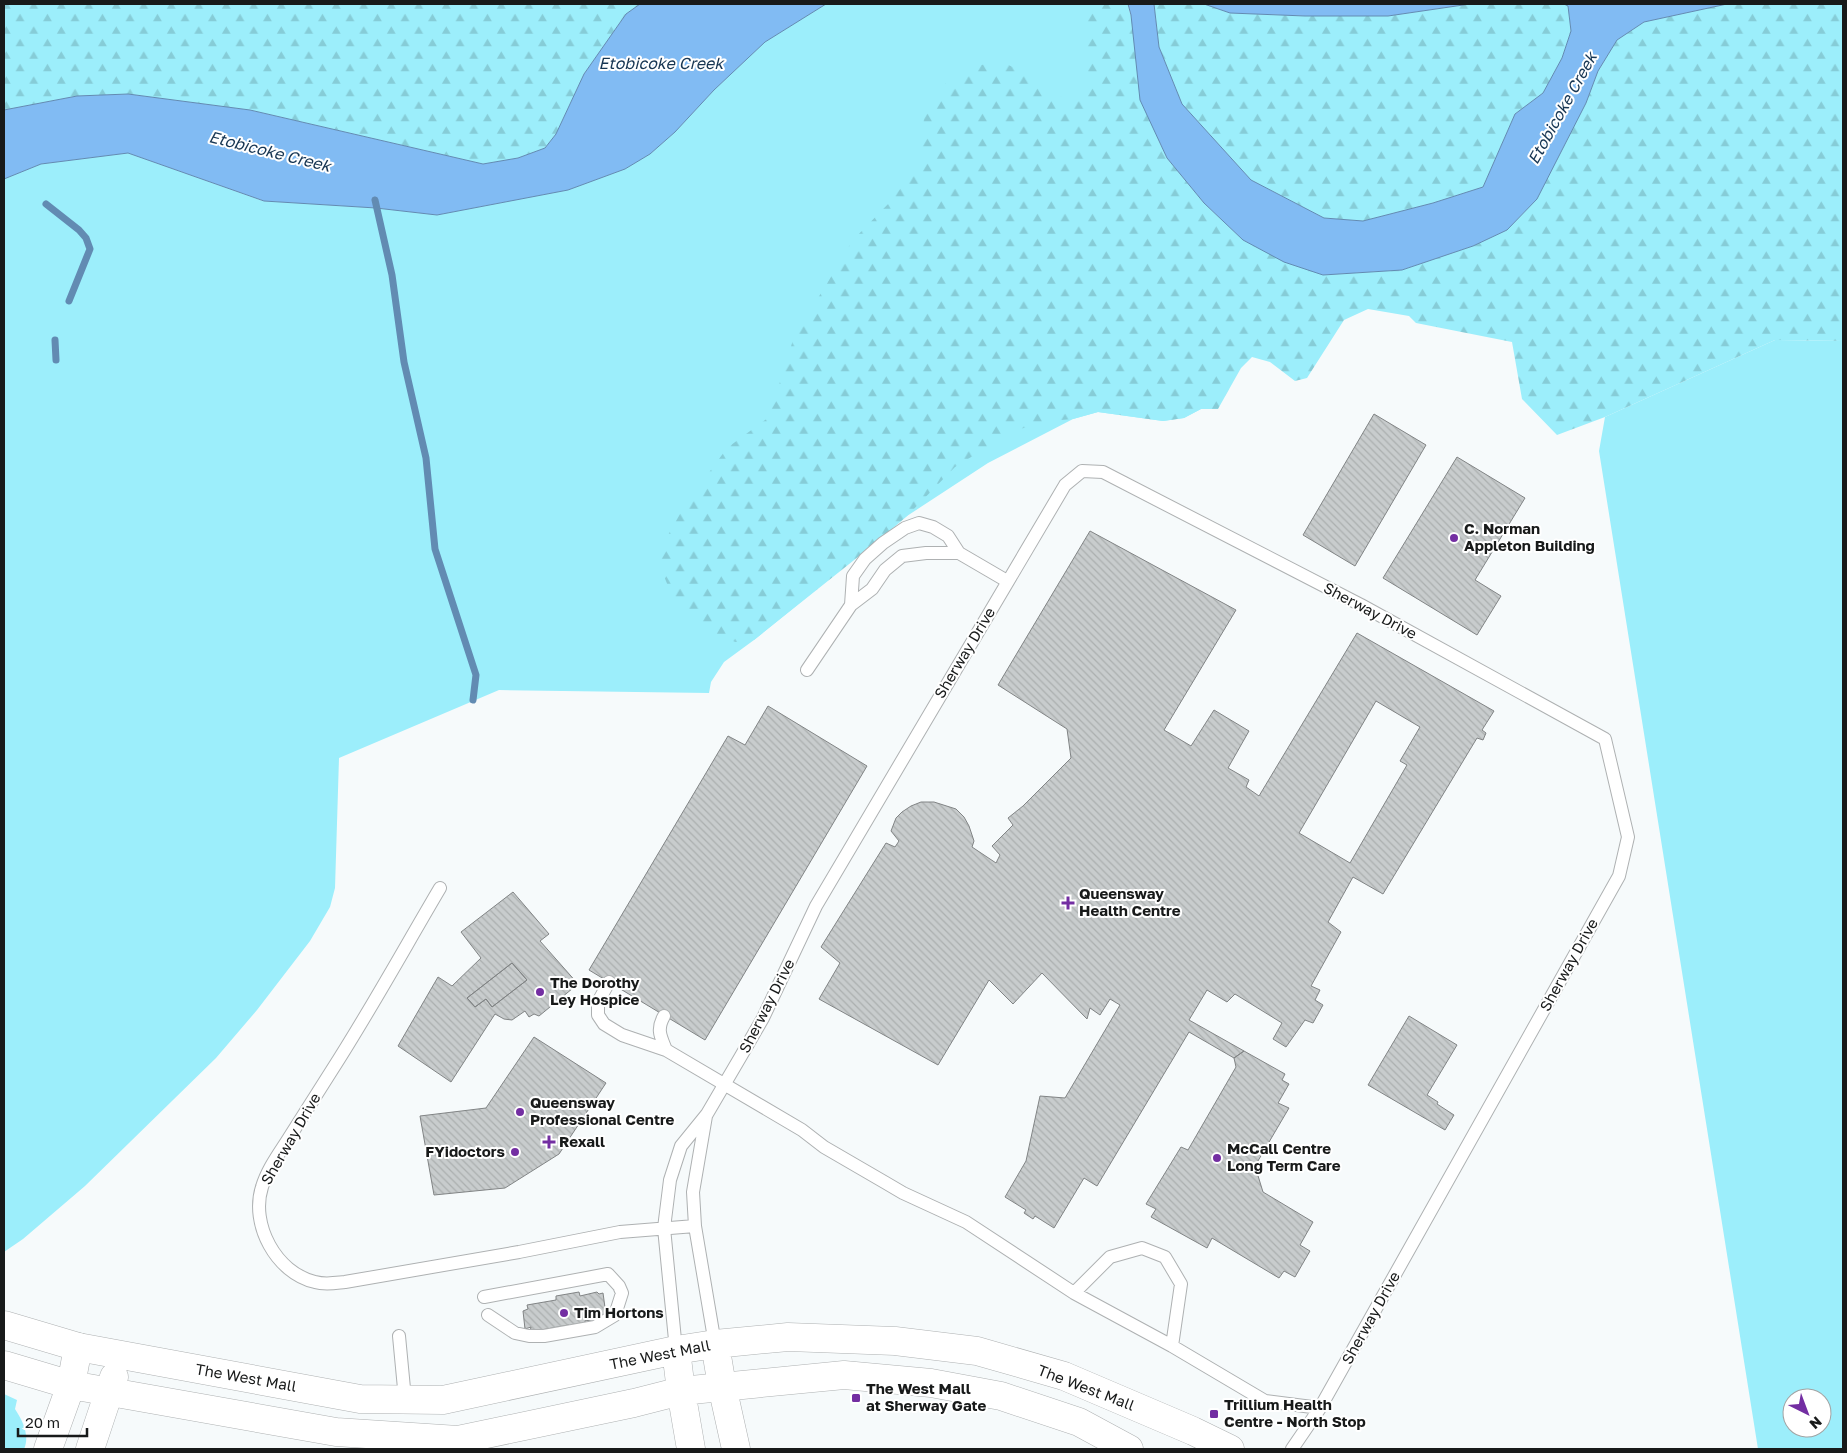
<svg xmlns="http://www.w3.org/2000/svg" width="1847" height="1453" font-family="'Golos Text',sans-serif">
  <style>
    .green { fill: #9ceefb; fill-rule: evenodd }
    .forest { fill: url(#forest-firs) }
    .water { fill: #81bbf3; stroke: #628bb2 }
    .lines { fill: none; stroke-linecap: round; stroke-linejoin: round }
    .stream { stroke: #628bb2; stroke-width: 7 }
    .building { fill: url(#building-back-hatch); stroke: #818485; fill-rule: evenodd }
    .lane-casing { stroke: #aeb1b2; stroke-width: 14 }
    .secondary-casing { stroke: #aeb1b2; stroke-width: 29 }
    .highway-casing { stroke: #aeb1b2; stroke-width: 29 }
    .lane { stroke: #fff; stroke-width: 12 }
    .secondary { stroke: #fff; stroke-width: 28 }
    .highway { stroke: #fff; stroke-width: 28 }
    .poi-dot { fill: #732ea2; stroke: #fff; stroke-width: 2 }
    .labels { text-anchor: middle; stroke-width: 4; stroke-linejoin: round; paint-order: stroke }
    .poi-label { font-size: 15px; font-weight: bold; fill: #181a1a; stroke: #fff; text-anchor: start }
    .street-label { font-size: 15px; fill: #181a1a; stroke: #fff }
    .water-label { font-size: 16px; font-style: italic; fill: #173653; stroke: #fff }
  </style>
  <defs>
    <pattern id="forest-firs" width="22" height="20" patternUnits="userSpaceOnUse" patternTransform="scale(1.25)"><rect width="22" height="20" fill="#9ceefb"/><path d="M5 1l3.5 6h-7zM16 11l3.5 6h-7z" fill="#86ccd7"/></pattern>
    <pattern id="building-back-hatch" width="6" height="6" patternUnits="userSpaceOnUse" patternTransform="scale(1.25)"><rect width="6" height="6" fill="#c8cccd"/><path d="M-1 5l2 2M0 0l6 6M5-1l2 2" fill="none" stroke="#abafaf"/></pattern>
  </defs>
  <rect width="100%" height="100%" fill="#f6fafb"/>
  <path class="green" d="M 826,4 L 1128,4 L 1218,409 L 1201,409 L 1184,418 L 1163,421 L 1098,412 L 1073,419 L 988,463 L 907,516 L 754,640 L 724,662 L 711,682 L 709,693 L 499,690 L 339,758 L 335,888 L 330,907 L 310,941 L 257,1010 L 216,1058 L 85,1186 L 23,1239 L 4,1252 L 4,179 L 41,164 L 128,153 L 263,201 L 376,208 L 437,215 L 568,190 L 625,169 L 650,154 L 675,132 L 714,90 L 765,42 Z
    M 1775,340 L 1843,341 L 1843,1449 L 1758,1449 L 1599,451 L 1605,417 ZM 1792,1398 L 1822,1398 L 1822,1428 L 1792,1428 Z
    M 4,1394 L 17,1400 L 15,1409 C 23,1421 30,1436 24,1449 L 4,1449 Z"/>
  <path class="forest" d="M 4,4 L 640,4 L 626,14 L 584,74 L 556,134 L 545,148 L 518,158 L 483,164 L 250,110 L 128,94 L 77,96 L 4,110 Z
    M 1088,4 L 1116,4 L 1131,15 L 1140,101 L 1167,158 L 1204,203 L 1243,240 L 1323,275 L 1402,270 L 1473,246 L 1507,230 L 1537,199 L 1586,103 L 1598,71 L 1617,40 L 1644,22 L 1727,4 L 1843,4 L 1843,341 L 1775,340 L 1605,417 L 1557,435 L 1522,399 L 1512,342 L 1416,323 L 1409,316 L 1368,309 L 1344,320 L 1307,378 L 1295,381 L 1270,362 L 1252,357 L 1241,368 L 1218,409 L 1201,409 L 1184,418 L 1163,421 L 1098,412 L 1073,419 L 1048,421 L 1013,431 L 955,467 L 907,516 L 878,541 L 754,640 L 736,642 L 707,634 L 671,593 L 656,557 L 683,508 L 727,448 L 769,417 L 793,340 L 852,241 L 890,202 L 919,164 L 925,108 L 952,76 L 981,65 L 1000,61 L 1021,71 L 1054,96 L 1070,98 L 1083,89 L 1089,81 L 1086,48 Z
    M 1154,4 L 1204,4 L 1230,13 L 1305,16 L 1388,16 L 1470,4 L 1564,4 L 1568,5 L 1571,31 L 1562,58 L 1543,93 L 1515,114 L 1483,187 L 1433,203 L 1363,221 L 1324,218 L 1251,180 L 1182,104 L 1159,47 Z"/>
  <path class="water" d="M 640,4 L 826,4 L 765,42 L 714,90 L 675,132 L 650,154 L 625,169 L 568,190 L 437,215 L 376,208 L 264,201 L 128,153 L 41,164 L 4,179 L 4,110 L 77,96 L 128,94 L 250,110 L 483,164 L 518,158 L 545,148 L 556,134 L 584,74 L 626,14 Z
    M 1128,4 L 1154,4 L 1159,47 L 1182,104 L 1251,180 L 1324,218 L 1363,221 L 1433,203 L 1483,187 L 1515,114 L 1543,93 L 1562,58 L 1571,31 L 1568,6 L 1564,4 L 1727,4 L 1644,22 L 1617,40 L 1598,71 L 1586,103 L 1537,199 L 1507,230 L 1473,246 L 1402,270 L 1323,275 L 1284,262 L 1243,240 L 1204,203 L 1167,158 L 1140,100 L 1131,15 Z
    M 1204,4 L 1470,4 L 1388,16 L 1305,16 L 1230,13 Z"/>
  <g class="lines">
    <path class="stream" d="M 375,200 L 392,275 L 404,362 L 426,458 L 435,549 L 476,675 L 473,700
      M 46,204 L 79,230 L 86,238 L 90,249 L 69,301
      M 55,340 L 56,360"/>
  </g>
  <path class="building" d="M 1374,414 L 1426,445 L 1355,566 L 1303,535 Z
    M 1457,457 L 1525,498 L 1475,580 L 1501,596 L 1477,635 L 1383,578 Z
    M 1090,531 L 1236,610 L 1164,730 L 1191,746 L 1214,710 L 1249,731 L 1228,768 L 1249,780 L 1246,787 L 1259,796 L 1357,633 L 1494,711 L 1482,730 L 1486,733 L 1483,740 L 1477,738 L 1383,894 L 1353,877 L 1328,922 L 1341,932 L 1311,986 L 1320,990 L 1315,1000 L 1323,1005 L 1313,1023 L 1305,1020 L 1286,1047 L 1273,1039 L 1282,1023 L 1235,994 L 1227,1002 L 1207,990 L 1189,1020 L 1244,1051 L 1234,1058 L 1189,1032 L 1097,1186 L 1084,1178 L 1054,1228 L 1035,1216 L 1033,1219 L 1024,1213 L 1026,1210 L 1005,1197 L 1026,1161 L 1040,1096 L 1065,1098 L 1120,1005 L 1110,999 L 1100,1015 L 1090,1008 L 1087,1019 L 1042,973 L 1013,1004 L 989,980 L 938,1065 L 819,999 L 840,963 L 821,947 L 886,843 L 895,847 L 899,841 L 891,831 L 896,818 L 902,812 L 911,806 L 921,802 L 934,802 L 956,809 L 964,817 L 969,826 L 974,841 L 972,847 L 996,863 L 1000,855 L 992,846 L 1013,825 L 1008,818 L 1023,806 L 1071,758 L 1067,729 L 998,685 ZM 1376,701 L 1420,727 L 1400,761 L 1407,765 L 1350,863 L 1299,833 Z
    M 768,706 L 867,766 L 705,1040 L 589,970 L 728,736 L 745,745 Z
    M 513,892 L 549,934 L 540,941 L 578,984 L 539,1016 L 534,1014 L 529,1017 L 525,1011 L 512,1020 L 504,1019 L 495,1014 L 451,1082 L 398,1046 L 438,977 L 452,986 L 481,958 L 461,932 ZM 512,963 L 527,980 L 492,1007 L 486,999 L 475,1007 L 467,998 Z
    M 512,963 L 527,980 L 492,1007 L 486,999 L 475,1007 L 467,998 Z
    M 1409,1016 L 1457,1045 L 1427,1095 L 1438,1102 L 1437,1104 L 1454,1115 L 1445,1130 L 1368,1085 Z
    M 534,1037 L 606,1083 L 559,1154 L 505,1188 L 434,1195 L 420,1116 L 486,1108 Z
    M 1244,1051 L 1285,1074 L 1282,1080 L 1289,1084 L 1278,1103 L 1289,1108 L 1255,1166 L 1263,1192 L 1313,1222 L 1300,1245 L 1310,1251 L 1295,1277 L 1284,1271 L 1279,1278 L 1212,1238 L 1207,1248 L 1151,1217 L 1156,1209 L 1146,1204 L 1181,1147 L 1188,1150 L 1236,1067 L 1234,1058 Z
    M 579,1292 L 580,1296 L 597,1292 L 599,1294 L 603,1293 L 606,1315 L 602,1315 L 602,1318 L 585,1321 L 585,1324 L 570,1328 L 569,1325 L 530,1332 L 531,1327 L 525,1329 L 523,1311 L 528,1309 L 527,1305 L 556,1300 L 556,1296 Z"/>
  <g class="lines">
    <defs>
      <path id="lane" d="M 851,605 L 853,576 L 865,559 L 883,543 L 905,528 L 919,523 L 933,527 L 948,536 L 959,553 L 1007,581
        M 807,670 L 851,605 L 872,589 L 885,570 L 902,556 L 926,553 L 959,553
        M 440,888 C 404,949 370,1011 332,1070 C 317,1094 302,1117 287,1141 C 278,1155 267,1170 262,1187 C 250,1224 276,1273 315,1282 C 325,1285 335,1283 345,1282 L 519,1252 L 620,1232 L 695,1226
        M 609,982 L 598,1002 L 598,1015 L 604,1024 L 622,1035 L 666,1050 L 802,1130 L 824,1147 L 886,1183 L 903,1193 L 966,1222 L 1074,1293 L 1172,1346 L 1265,1401 L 1320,1408
        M 664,1016 C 656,1030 661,1037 666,1050
        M 706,1116 L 693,1192 L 695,1226 L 715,1344
        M 1074,1293 L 1110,1257 L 1142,1248 L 1165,1257 L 1181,1284 L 1172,1346
        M 484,1297 L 608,1274 L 619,1286 L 622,1293 L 615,1315 L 595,1327 L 544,1336 L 529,1336 L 515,1333 L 488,1315
        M 399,1336 L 405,1399
        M 676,1350 L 664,1228 L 670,1180 L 681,1146 L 707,1114 L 741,1056 L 763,1018 L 816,906 L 1065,485 L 1082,471 L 1103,472 L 1361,605 L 1605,739 L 1628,837 L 1619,876 L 1320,1408 L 1292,1449"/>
      <path id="secondary" d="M 715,1344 L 722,1386 L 736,1449
        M 676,1350 L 681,1391 L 691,1449
        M 71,1385 L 336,1432 L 458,1440 L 634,1403 L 681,1391 L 844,1375 L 931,1383 L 1001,1396 L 1079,1422 L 1129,1449
        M 48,1449 L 71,1385 L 78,1347 L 360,1399 L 443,1400 L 676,1350 L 715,1344 L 788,1337 L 895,1341 L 977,1351 L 1064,1376 L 1193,1431 L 1230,1449
        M 90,1449 L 114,1377"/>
      <path id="highway" d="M 4,1325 L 78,1347
        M 4,1365 L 71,1385"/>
    </defs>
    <use href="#lane" class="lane-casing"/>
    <use href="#secondary" class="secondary-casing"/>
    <use href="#highway" class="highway-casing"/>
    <use href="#lane" class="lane"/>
    <use href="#secondary" class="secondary"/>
    <use href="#highway" class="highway"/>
  </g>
  <g class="poi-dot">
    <circle cx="1454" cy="538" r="5"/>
    <path d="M1065.5 895.5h5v5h5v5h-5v5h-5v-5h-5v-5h5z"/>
    <circle cx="540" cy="992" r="5"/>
    <circle cx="520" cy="1112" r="5"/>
    <path d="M546.5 1134.5h5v5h5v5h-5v5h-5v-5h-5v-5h5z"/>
    <circle cx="515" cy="1152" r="5"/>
    <circle cx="1217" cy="1158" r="5"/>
    <circle cx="564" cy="1313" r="5"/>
    <rect x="851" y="1393" width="10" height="10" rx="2.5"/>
    <rect x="1209" y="1409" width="10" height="10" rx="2.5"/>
  </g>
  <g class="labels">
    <g class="poi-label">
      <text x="1464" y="534">C. Norman<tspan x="1464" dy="17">Appleton Building</tspan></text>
      <text x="1079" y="899">Queensway<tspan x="1079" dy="17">Health Centre</tspan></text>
      <text x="550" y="988">The Dorothy<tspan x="550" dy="17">Ley Hospice</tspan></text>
      <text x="530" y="1108">Queensway<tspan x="530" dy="17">Professional Centre</tspan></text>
      <text x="559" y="1147">Rexall</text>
      <text x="1227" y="1154">McCall Centre<tspan x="1227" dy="17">Long Term Care</tspan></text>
      <text x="505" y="1157" text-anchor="end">FYidoctors</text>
      <text x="574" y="1318">Tim Hortons</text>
      <text x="866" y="1394">The West Mall<tspan x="866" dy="17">at Sherway Gate</tspan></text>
      <text x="1224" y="1410">Trillium Health<tspan x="1224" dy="17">Centre - North Stop</tspan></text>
    </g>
    <g class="street-label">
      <text transform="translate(1370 611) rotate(28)" y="5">Sherway Drive</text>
      <text transform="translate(965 653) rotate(-59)" y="5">Sherway Drive</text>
      <text transform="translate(1569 965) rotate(-61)" y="5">Sherway Drive</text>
      <text transform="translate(767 1006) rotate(-63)" y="5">Sherway Drive</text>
      <text transform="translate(291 1139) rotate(-60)" y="5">Sherway Drive</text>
      <text transform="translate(1371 1318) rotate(-61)" y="5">Sherway Drive</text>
      <text transform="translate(660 1355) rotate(-11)" y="5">The West Mall</text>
      <text transform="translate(246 1378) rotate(10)" y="5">The West Mall</text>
      <text transform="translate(1086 1388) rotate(21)" y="5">The West Mall</text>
    </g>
    <g class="water-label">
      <text x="661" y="69">Etobicoke Creek</text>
      <text transform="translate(1562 108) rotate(-61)" y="6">Etobicoke Creek</text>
      <text transform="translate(270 151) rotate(14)" y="6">Etobicoke Creek</text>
    </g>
  </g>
  <rect width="1847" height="1453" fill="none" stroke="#181a1a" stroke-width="10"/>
  <g transform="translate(1807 1413) rotate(138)"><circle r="24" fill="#ffffff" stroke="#a3a3a3"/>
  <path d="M0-4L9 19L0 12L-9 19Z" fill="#732ea2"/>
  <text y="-8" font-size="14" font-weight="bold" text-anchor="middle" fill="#181a1a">N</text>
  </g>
  <path d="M18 1428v8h69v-8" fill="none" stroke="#181a1a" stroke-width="2.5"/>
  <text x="25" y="1428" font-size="15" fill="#181a1a" stroke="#ffffff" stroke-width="4" paint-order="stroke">20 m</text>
</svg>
